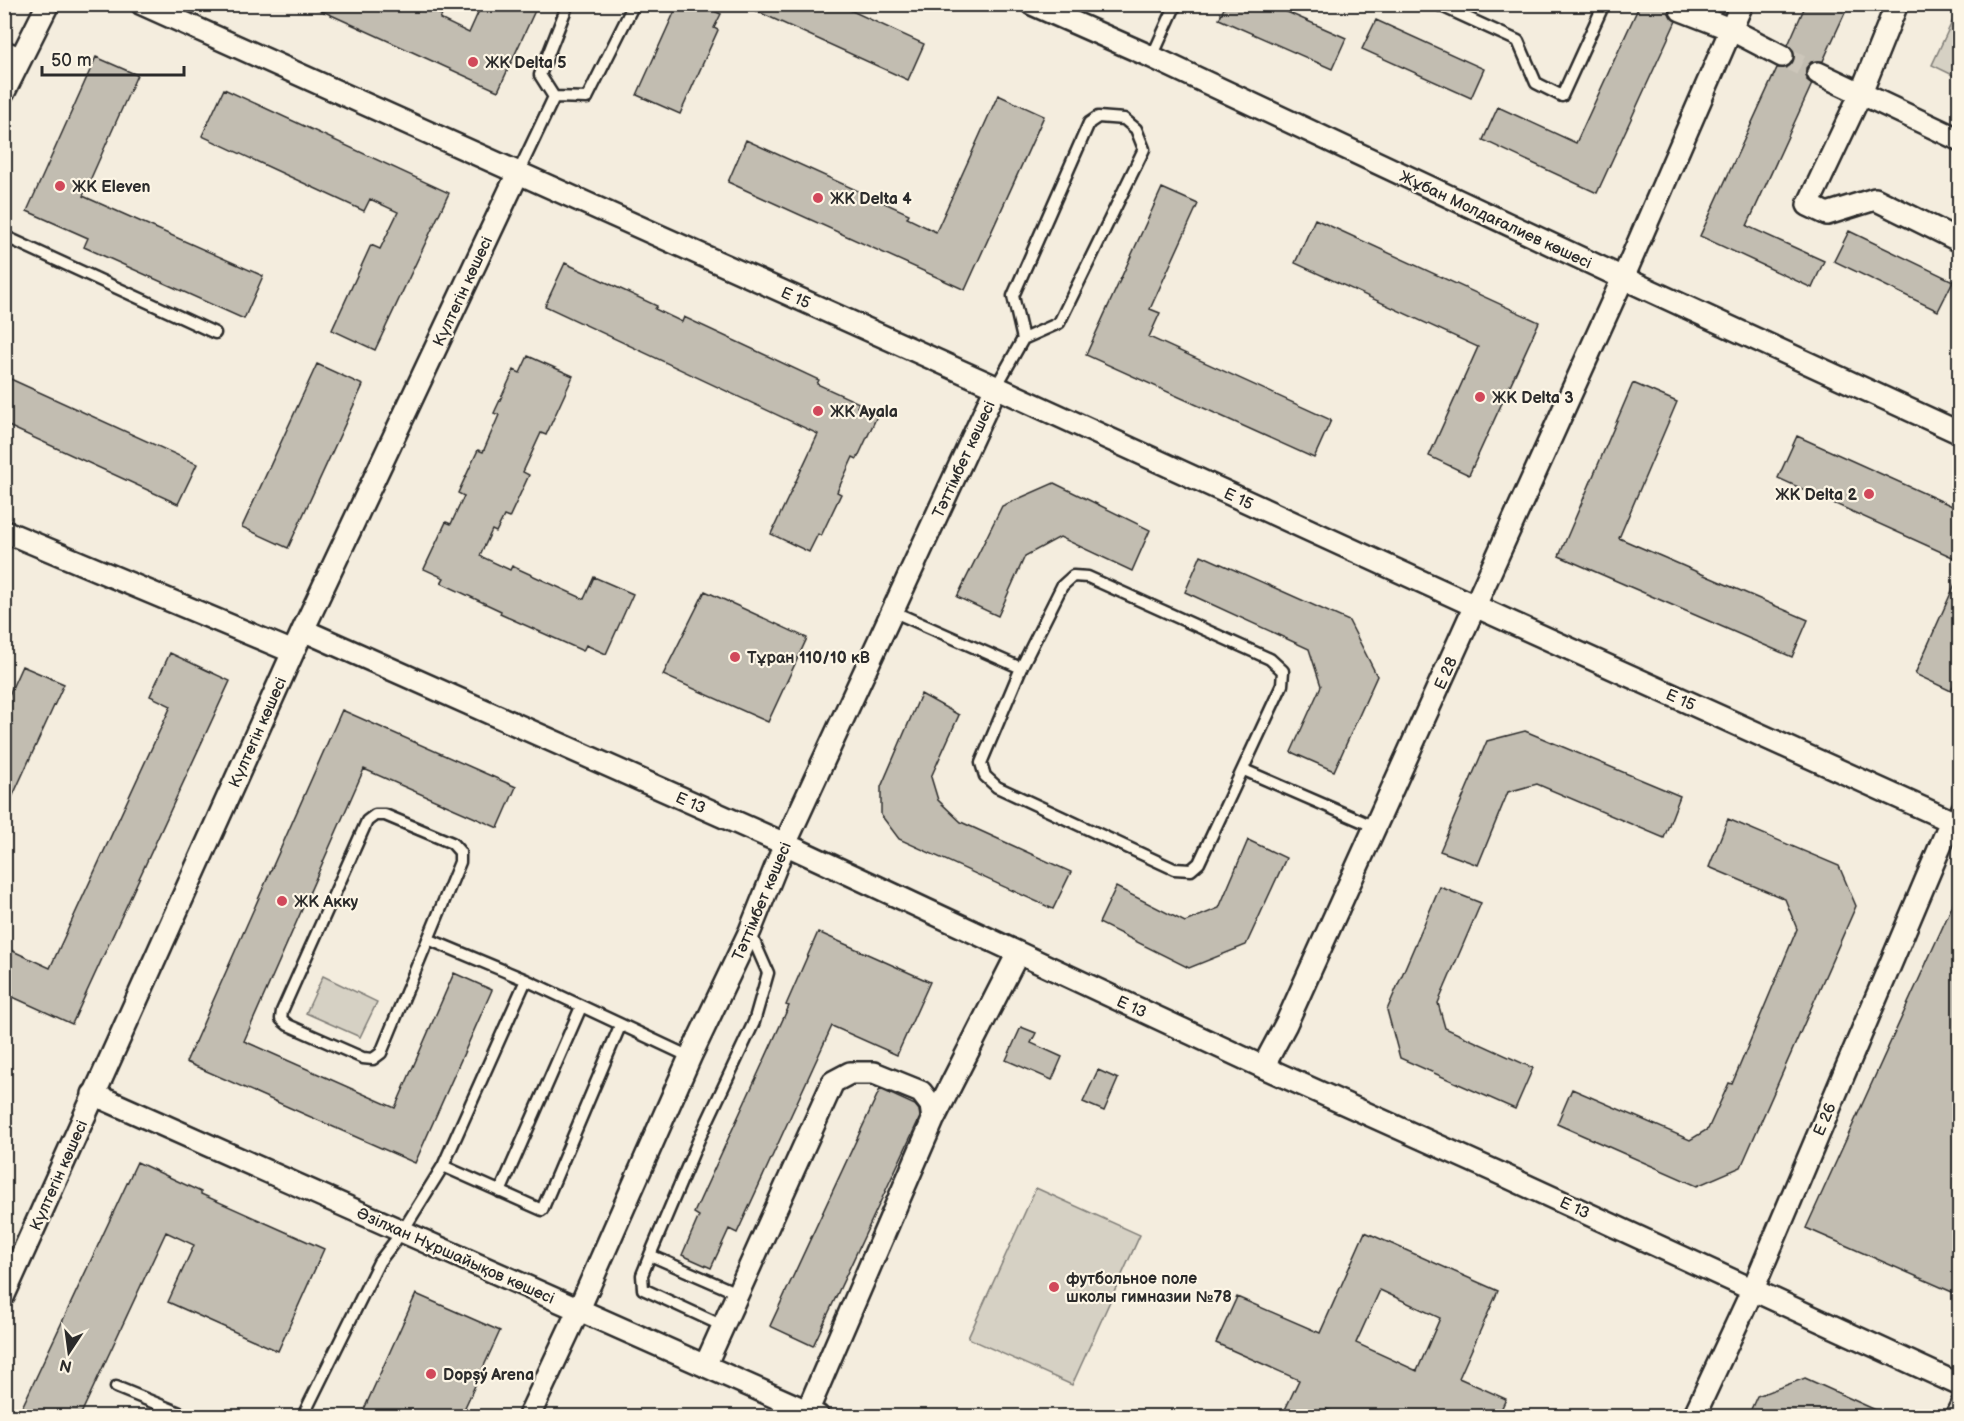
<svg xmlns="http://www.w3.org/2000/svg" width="1964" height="1421" font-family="'Balsamiq Sans',sans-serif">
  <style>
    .green { fill: #d6d1c4; stroke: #807e78; stroke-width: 1.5 }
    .building { fill: #c2bdb1; stroke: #2b2b2b; stroke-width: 1.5; fill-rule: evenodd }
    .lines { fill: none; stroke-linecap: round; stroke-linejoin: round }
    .minor-tunnel { stroke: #ccc6ba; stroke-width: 21; stroke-dasharray: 21 10; stroke-linecap: butt }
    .service-casing { stroke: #2b2b2b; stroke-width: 15 }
    .minor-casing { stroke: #2b2b2b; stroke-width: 26 }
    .service { stroke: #fcf5e5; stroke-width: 10 }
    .minor { stroke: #fcf5e5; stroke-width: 21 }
    .poi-dot { fill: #d1495b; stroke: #fcf5e5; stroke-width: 2 }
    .labels { text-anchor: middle; stroke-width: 4.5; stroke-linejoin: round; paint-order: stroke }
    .poi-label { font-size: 16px; font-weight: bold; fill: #2b2b2b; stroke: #fcf5e5; text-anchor: start }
    .street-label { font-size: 16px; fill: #2b2b2b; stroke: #fcf5e5 }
  </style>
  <rect width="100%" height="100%" fill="#f4edde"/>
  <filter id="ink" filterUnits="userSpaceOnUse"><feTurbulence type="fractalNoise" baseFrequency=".0167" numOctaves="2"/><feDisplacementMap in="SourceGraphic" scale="12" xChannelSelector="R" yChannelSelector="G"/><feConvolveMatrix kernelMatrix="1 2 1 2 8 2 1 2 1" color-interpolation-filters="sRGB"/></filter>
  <g filter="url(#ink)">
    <path class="green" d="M 1959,7 L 1959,78 L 1932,65 Z
      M 323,976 L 377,1002 L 360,1037 L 306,1013 Z
      M 1036,1188 L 1140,1235 L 1072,1385 L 968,1338 Z"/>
    <path class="building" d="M 307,4 L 418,4 L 442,15 L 440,19 L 469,33 L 482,4 L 538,4 L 498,91 Z
      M 678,4 L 717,4 L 714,11 L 721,14 L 714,28 L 718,30 L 680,114 L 637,95 Z
      M 741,4 L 837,4 L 924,44 L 908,80 Z
      M 1226,4 L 1269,4 L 1346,38 L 1332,69 L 1219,19 Z
      M 1640,4 L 1670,4 L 1669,13 L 1676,21 L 1597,193 L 1483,140 L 1498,107 L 1576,143 Z
      M 1806,4 L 1849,4 L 1823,61 L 1811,62 L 1806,68 L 1807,80 L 1812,84 L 1747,226 L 1824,261 L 1812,288 L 1700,236 L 1777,68 L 1788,67 L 1794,61 L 1793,50 L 1788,45 Z
      M 1376,20 L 1484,69 L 1471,98 L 1362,49 Z
      M 96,57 L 137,75 L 83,196 L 263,276 L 244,319 L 84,247 L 88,238 L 27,211 Z
      M 224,89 L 449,193 L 375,350 L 332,330 L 371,245 L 380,249 L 398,212 L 370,199 L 364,211 L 202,136 Z
      M 998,95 L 1044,116 L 965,290 L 728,182 L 746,140 L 909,214 L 907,218 L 936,232 Z
      M 1162,188 L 1198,204 L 1150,309 L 1160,313 L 1149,337 L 1331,420 L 1314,458 L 1086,355 Z
      M 1315,219 L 1539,322 L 1469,475 L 1429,456 L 1478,347 L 1295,263 Z
      M 1849,231 L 1953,281 L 1938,311 L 1834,261 Z
      M 565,263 L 657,306 L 655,309 L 682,322 L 684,317 L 819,380 L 817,384 L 859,403 L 857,407 L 877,416 L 857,459 L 853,457 L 837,492 L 841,494 L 821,536 L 818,534 L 809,552 L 771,534 L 818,434 L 545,306 Z
      M 528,356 L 573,376 L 546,435 L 541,433 L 523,472 L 529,475 L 509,518 L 504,516 L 496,532 L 492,530 L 480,556 L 510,570 L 512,566 L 584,599 L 594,577 L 633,594 L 606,654 L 586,645 L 583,651 L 500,614 L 501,611 L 441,583 L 444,578 L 424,569 L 446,522 L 451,524 L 464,496 L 458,493 L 478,450 L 483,452 L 499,415 L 494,413 L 514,370 L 520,373 Z
      M 317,364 L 363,385 L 288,548 L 242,527 Z
      M 4,376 L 197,464 L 178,504 L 4,424 Z
      M 1633,383 L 1677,402 L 1619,538 L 1808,620 L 1792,657 L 1559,556 Z
      M 1797,436 L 1959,509 L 1959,560 L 1778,478 Z
      M 1054,483 L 1150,530 L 1132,571 L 1060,537 L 1025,556 L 998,616 L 957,597 L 1002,506 Z
      M 1201,555 L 1349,621 L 1377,676 L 1334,771 L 1291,752 L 1321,686 L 1309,649 L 1185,592 Z
      M 1959,575 L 1959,673 L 1951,691 L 1915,674 Z
      M 705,591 L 807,638 L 768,722 L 663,675 Z
      M 170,653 L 230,681 L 72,1024 L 4,993 L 4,947 L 50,968 L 171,706 L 150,696 Z
      M 22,666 L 64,684 L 4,815 L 4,706 Z
      M 921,694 L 959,715 L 931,777 L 938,800 L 961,822 L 1071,872 L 1053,909 L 899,839 L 881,815 L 881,787 Z
      M 342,710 L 516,787 L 498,828 L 364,769 L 244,1041 L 395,1108 L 454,973 L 492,990 L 415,1163 L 186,1062 Z
      M 1525,731 L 1680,796 L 1664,838 L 1537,784 L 1508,792 L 1478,865 L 1440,851 L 1487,741 Z
      M 1728,819 L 1839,866 L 1856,906 L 1741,1167 L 1697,1186 L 1557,1124 L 1572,1089 L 1690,1140 L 1708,1129 L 1729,1083 L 1732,1084 L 1797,929 L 1785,899 L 1709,867 Z
      M 1248,840 L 1286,858 L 1246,945 L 1189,968 L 1099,923 L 1116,887 L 1185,922 L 1219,908 Z
      M 1440,887 L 1481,903 L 1438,1003 L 1445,1028 L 1533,1068 L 1515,1109 L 1400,1058 L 1387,1010 Z
      M 1959,891 L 1959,1295 L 1806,1228 Z
      M 818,932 L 930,982 L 897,1055 L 832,1026 L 737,1233 L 729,1229 L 711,1268 L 682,1255 L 699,1216 L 694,1213 L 789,1006 L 786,1005 Z
      M 1021,1027 L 1036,1033 L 1031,1043 L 1062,1057 L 1052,1080 L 1006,1060 Z
      M 1098,1070 L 1118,1079 L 1104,1111 L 1083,1102 Z
      M 880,1089 L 915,1105 L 919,1110 L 920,1117 L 813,1346 L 770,1326 Z
      M 137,1162 L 201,1192 L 201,1194 L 324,1249 L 278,1351 L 168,1302 L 194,1245 L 166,1232 L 80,1416 L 18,1416 Z
      M 1365,1232 L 1498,1291 L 1459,1378 L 1506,1399 L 1498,1416 L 1343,1416 L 1326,1409 L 1323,1416 L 1282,1416 L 1299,1380 L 1216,1343 L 1237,1297 L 1320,1333 ZM 1380,1290 L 1440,1318 L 1417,1371 L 1356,1343 Z
      M 416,1294 L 500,1331 L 461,1416 L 361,1416 Z
      M 1805,1378 L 1889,1416 L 1748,1416 L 1757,1396 Z"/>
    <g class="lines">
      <path class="minor-tunnel" d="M 1782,56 L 1818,73"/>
      <defs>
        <path id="service" d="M 1437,4 L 1518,41 L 1536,83 L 1562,96 L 1604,4
          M 4,46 L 24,54
          M 1152,57 L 1176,4
          M 554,97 L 587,98 L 634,4
          M 554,97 L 540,75 L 568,4
          M 518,173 L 554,97
          M 4,236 L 215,333
          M 996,387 L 1023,339 L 1059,323 L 1144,149 L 1136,129 L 1124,119 L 1098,117 L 1089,123 L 1013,296 L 1023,339
          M 1073,576 L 1088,577 L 1270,659 L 1283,671 L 1282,685 L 1199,863 L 1191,870 L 1174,869 L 997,787 L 985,776 L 981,763 L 1021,668 L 1062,586 Z
          M 892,611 L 1021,668
          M 1244,770 L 1375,827
          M 375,815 L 385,815 L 452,843 L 460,852 L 460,862 L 381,1053 L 373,1059 L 363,1058 L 288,1025 L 281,1019 L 282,1011 L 367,821 Z
          M 1951,821 L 1960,802
          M 428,939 L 526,980 L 690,1057
          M 443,1166 L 542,1210 L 620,1026
          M 500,1192 L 581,1007
          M 650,1255 L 642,1275 L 643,1289 L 723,1326
          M 737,1293 L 650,1255 L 699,1139 L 754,1022 L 768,973 L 750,932
          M 116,1387 L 187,1416
          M 303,1416 L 379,1262 L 402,1232 L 443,1166 L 526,980
          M 1950,1416 L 1960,1396"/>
        <path id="minor" d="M 142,4 L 996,387 L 1475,606 L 1960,825
          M 1032,4 L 1152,57 L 1623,278 L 1960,433
          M 1897,4 L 1861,93 L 1808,205 L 1827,214 L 1875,199 L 1960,241
          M 1681,10 L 1730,29 L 1782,56
          M 1818,73 L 1960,140
          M 4,92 L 48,4
          M 4,531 L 293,652
          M 303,630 L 785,844 L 1263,1067 L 1499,1173 L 1960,1385
          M 1263,1067 L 1286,1024 L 1623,278 L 1742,4
          M 93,1094 L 818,1416
          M 933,1120 L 1018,953
          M 4,1295 L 303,630 L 518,173
          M 705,1366 L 833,1082 L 850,1073 L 874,1073 L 921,1092 L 931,1105 L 933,1120 L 807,1412
          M 529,1416 L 579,1309 L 690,1057 L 750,931 L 785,844 L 996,387
          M 1694,1416 L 1753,1289 L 1951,821"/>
      </defs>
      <use href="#service" class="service-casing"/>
      <use href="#minor" class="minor-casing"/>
      <use href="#service" class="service"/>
      <use href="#minor" class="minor"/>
    </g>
  </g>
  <g class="poi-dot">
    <circle cx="473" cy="62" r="6"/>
    <circle cx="60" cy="186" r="6"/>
    <circle cx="818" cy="198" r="6"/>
    <circle cx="1480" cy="397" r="6"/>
    <circle cx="818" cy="411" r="6"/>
    <circle cx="1869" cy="494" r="6"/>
    <circle cx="735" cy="657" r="6"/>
    <circle cx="282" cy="901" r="6"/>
    <circle cx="1054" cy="1287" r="6"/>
    <circle cx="431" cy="1374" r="6"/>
  </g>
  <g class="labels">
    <g class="poi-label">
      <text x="485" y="68">ЖК Delta 5</text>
      <text x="72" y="192">ЖК Eleven</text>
      <text x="830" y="204">ЖК Delta 4</text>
      <text x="1492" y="403">ЖК Delta 3</text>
      <text x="830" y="417">ЖК Ayala</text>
      <text x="1857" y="500" text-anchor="end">ЖК Delta 2</text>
      <text x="747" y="663">Тұран 110/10 кВ</text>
      <text x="294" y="907">ЖК Акку</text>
      <text x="1066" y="1284">футбольное поле<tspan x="1066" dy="18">школы гимназии №78</tspan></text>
      <text x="443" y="1380">Dopșý Arena</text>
    </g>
    <g class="street-label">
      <text transform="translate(1496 219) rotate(25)" y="6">Жұбан Молдағалиев көшесі</text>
      <text transform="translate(462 291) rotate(-65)" y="6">Күлтегін көшесі</text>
      <text transform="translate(796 297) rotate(24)" y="6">E 15</text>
      <text transform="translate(963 459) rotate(-65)" y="6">Тәттімбет көшесі</text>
      <text transform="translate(1239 498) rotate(25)" y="6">E 15</text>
      <text transform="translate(1445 673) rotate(-66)" y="6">E 28</text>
      <text transform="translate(1681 699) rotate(24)" y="6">E 15</text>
      <text transform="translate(257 732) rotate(-66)" y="6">Күлтегін көшесі</text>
      <text transform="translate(691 802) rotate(24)" y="6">E 13</text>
      <text transform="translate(761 901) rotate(-67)" y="6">Тәттімбет көшесі</text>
      <text transform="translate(1132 1006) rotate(25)" y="6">E 13</text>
      <text transform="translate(1824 1119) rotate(-67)" y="6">E 26</text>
      <text transform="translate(58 1175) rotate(-66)" y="6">Күлтегін көшесі</text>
      <text transform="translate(1575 1207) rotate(25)" y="6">E 13</text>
      <text transform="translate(456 1255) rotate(24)" y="6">Әзілхан Нұршайықов көшесі</text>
    </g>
  </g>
  <rect width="1964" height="1421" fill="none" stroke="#fcf5e5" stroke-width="24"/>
  <rect x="12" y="12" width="1940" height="1397" fill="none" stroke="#2b2b2b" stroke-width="2" filter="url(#ink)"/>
  <g transform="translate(69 1352) rotate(193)" stroke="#fcf5e5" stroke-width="4.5" paint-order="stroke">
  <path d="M0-4.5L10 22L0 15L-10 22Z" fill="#2b2b2b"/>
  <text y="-9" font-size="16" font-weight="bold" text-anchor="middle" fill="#2b2b2b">N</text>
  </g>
  <path d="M42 66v9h142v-9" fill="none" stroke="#2b2b2b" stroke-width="3"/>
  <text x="51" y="66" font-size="18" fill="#2b2b2b" stroke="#fcf5e5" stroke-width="4.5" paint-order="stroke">50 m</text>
</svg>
